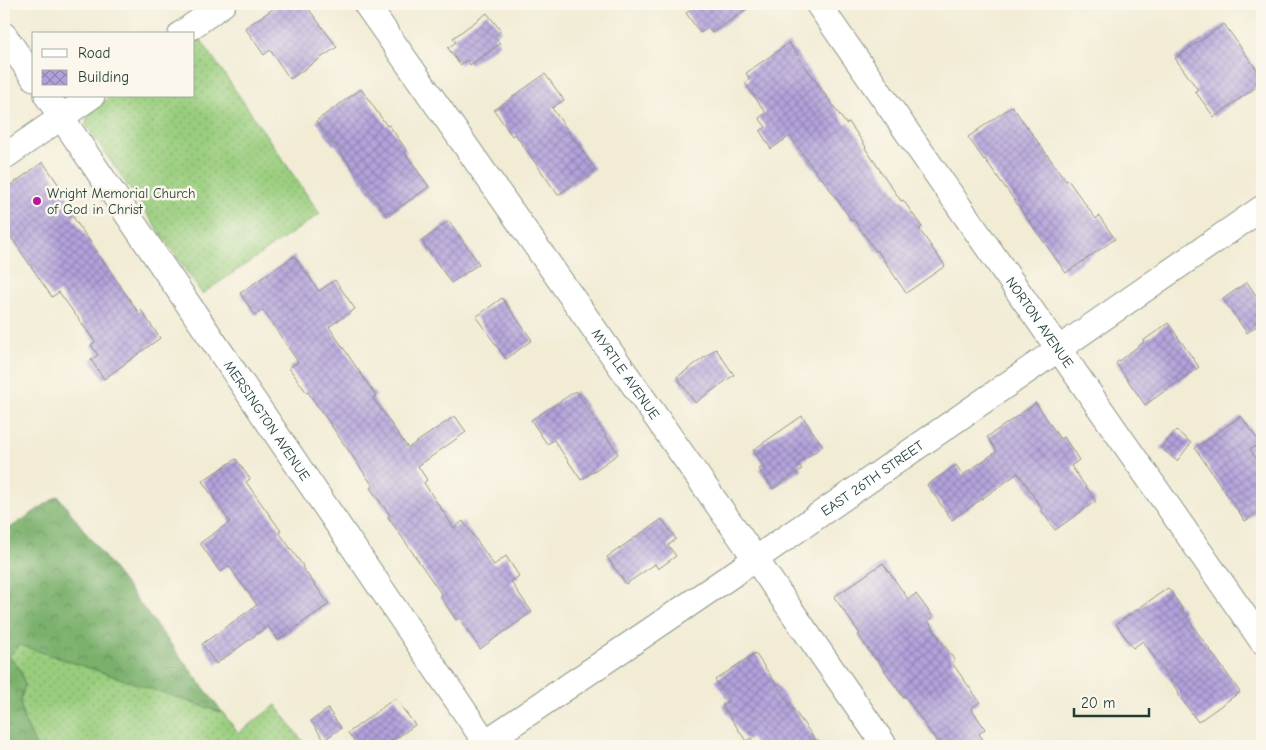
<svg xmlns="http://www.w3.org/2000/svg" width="1266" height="750" font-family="'Comic Neue',sans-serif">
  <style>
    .grass { fill: url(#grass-dots); stroke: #5c8558 }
    .forest { fill: url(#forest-crowns); stroke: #4c7650 }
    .building { fill: url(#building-cross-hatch) }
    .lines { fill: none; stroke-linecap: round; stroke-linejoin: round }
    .minor-casing { stroke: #889484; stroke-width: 27 }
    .minor { stroke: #fff; stroke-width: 25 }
    .poi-dot { fill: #b5179e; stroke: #fbf7ec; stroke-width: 2 }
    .labels { text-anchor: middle; stroke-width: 5; stroke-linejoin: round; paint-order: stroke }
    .poi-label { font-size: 14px; fill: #1f3d34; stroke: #fbf7ec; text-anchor: start }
    .street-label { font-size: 14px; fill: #1f3d34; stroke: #fbf7ec }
  </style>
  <defs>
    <pattern id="grass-dots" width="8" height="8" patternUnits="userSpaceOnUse" patternTransform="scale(1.25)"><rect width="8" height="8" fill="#99cd7d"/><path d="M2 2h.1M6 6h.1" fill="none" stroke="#7ca867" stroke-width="1.8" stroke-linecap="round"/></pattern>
    <pattern id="forest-crowns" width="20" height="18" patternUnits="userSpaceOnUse" patternTransform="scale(1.25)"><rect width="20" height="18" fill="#7ab06c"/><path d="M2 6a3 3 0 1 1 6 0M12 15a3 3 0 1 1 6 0" fill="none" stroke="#63905a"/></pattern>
    <pattern id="building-cross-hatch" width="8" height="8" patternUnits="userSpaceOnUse" patternTransform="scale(1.25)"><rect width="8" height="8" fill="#b3a1dc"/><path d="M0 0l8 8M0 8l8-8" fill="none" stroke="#9184b3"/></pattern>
  </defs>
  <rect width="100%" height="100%" fill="#fbf7ec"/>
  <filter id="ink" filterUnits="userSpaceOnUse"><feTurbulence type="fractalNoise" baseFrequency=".02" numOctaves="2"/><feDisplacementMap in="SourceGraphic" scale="10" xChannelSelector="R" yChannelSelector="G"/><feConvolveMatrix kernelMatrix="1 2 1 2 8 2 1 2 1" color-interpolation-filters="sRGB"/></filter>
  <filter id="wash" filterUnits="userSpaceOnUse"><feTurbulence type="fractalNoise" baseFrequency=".0096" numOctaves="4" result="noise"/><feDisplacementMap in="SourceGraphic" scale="20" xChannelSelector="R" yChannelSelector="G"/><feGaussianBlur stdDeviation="1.12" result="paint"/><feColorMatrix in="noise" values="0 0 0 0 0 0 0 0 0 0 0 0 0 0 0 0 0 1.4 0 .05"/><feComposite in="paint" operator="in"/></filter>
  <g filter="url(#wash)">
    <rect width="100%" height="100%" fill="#f2ecd5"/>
    <path class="grass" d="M 199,37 L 320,214 L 202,294 L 86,125 L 87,117 L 93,109 L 112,96 L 194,96 L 194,41 Z
      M 20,644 L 223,713 L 238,733 L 276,705 L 306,746 L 36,746 L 24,720 L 20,701 L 25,685 L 20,669 L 9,656 Z"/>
    <path class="forest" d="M 58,496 L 223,713 L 20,645 L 9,656 L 20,669 L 25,685 L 20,701 L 24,720 L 36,746 L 9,746 L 4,744 L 4,532 Z"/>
    <g id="blocks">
      <path class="building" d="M 280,4 L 305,4 L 337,47 L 290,79 L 270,50 L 264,55 L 245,28 Z
        M 698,4 L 754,4 L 712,33 L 708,28 L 700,33 L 686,13 Z
        M 487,13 L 501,31 L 494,36 L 500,44 L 470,65 L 467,60 L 460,65 L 448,48 L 456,42 L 453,38 Z
        M 1224,24 L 1262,77 L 1262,83 L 1214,117 L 1195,91 L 1198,90 L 1175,58 Z
        M 789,43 L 846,124 L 849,122 L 866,147 L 865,148 L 901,201 L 903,200 L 922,227 L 919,229 L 945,266 L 906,293 L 877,250 L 876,251 L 854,220 L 852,221 L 822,178 L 821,179 L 790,136 L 771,149 L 760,131 L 766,127 L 759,118 L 766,113 L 745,83 L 750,79 L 746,73 Z
        M 545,74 L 564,100 L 552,108 L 595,169 L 558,195 L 515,134 L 512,136 L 494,110 Z
        M 361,89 L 387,126 L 389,125 L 407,151 L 405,153 L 429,187 L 387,216 L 363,182 L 362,182 L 335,144 L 333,145 L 316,121 Z
        M 1012,106 L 1066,181 L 1068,180 L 1096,219 L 1099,216 L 1115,239 L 1066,273 L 985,159 L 984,160 L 968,137 Z
        M 43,162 L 78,213 L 73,217 L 138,312 L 141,310 L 160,338 L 104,379 L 91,360 L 98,355 L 91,345 L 95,342 L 59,292 L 52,297 L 4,227 L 4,190 Z
        M 449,221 L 479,264 L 451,283 L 422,241 Z
        M 294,256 L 319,291 L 335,280 L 355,309 L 329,327 L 376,396 L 373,398 L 408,448 L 455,416 L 466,432 L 418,466 L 427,480 L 424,483 L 454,528 L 463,521 L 494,565 L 506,556 L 519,576 L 511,582 L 532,612 L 480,649 L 459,618 L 456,620 L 440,596 L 442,595 L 388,517 L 390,515 L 370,488 L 373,486 L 308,392 L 307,393 L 289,368 L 298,362 L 263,310 L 255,315 L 240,293 Z
        M 1247,282 L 1262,304 L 1262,322 L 1247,333 L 1223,299 Z
        M 502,298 L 532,340 L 506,359 L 476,317 Z
        M 1168,323 L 1199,367 L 1145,405 L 1116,363 L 1144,342 L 1143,341 Z
        M 716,349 L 734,375 L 695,403 L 677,377 Z
        M 576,391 L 618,454 L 581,480 L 554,440 L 547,444 L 531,420 Z
        M 1036,403 L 1060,439 L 1064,437 L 1079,460 L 1071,466 L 1096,501 L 1055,530 L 1041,510 L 1042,509 L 1018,473 L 952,520 L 927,485 L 956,465 L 963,475 L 997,451 L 987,437 Z
        M 802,416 L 823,446 L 798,464 L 802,469 L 773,489 L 759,469 L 764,466 L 753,450 Z
        M 1241,416 L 1260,443 L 1250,450 L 1262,467 L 1262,509 L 1245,521 L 1195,448 Z
        M 1176,430 L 1191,443 L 1177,461 L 1161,448 Z
        M 236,459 L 250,479 L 246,482 L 281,531 L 279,532 L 303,566 L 302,567 L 329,604 L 278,640 L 268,626 L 216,664 L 202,644 L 257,605 L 229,566 L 220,572 L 200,543 L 230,522 L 202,481 Z
        M 662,519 L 676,539 L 668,545 L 676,556 L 658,569 L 655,564 L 626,584 L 607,557 Z
        M 883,563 L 908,599 L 916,594 L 933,617 L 928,621 L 955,661 L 952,663 L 980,702 L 971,708 L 985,729 L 979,734 L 988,746 L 940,746 L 905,696 L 903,697 L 876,658 L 875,659 L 858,635 L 860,634 L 834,597 Z
        M 1168,588 L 1183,610 L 1182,611 L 1240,692 L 1198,722 L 1178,694 L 1179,693 L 1143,641 L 1133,648 L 1116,624 Z
        M 755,653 L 796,713 L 820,746 L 757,746 L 751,738 L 746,741 L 722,705 L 729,700 L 715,680 Z
        M 395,698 L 415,725 L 385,746 L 358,746 L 348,733 Z
        M 328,709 L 341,728 L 324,740 L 311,721 Z"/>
    </g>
  </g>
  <g filter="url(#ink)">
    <use href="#blocks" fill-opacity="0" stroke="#889484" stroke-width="1"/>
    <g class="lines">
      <defs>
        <g id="minor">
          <path id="s1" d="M 366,4 L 741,538 L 885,746"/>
          <path id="s2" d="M 818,4 L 1262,641"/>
          <path d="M 181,34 L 223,4"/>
          <path d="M 4,35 L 34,78"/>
          <path id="s3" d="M 47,96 L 488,746"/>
          <path d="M 4,157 L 92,96"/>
          <path id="s4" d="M 480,746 L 738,571 L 1262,208"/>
        </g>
      </defs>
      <use href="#minor" class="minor-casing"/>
      <use href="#minor" class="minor"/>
    </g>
  </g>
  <circle class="poi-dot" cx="37" cy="201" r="5"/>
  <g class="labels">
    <g class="poi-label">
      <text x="47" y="198">Wright Memorial Church<tspan x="47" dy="16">of God in Christ</tspan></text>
    </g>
    <g class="street-label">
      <text dy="5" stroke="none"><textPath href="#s2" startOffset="388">NORTON AVENUE</textPath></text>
      <text dy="5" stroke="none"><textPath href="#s1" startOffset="452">MYRTLE AVENUE</textPath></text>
      <text dy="5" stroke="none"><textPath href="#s3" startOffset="392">MERSINGTON AVENUE</textPath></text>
      <text dy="5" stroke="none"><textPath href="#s4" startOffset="475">EAST 26TH STREET</textPath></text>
    </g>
  </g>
  <rect width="1266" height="750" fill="none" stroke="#fbf7ec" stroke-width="20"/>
  <rect x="32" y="32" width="162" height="65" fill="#fbf7ec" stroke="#a3ada2"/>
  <rect x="42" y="49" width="25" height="8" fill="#ffffff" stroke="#a3ada2"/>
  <text x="78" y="58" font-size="15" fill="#1f3d34">Road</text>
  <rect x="42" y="70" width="25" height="15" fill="url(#building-cross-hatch)" stroke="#a3ada2"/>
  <text x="78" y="82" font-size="15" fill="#1f3d34">Building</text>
  <path d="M1074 708v8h75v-8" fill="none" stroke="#1f3d34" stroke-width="2.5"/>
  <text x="1081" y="708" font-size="15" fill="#1f3d34" stroke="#fbf7ec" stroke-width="4" paint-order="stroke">20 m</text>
</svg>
